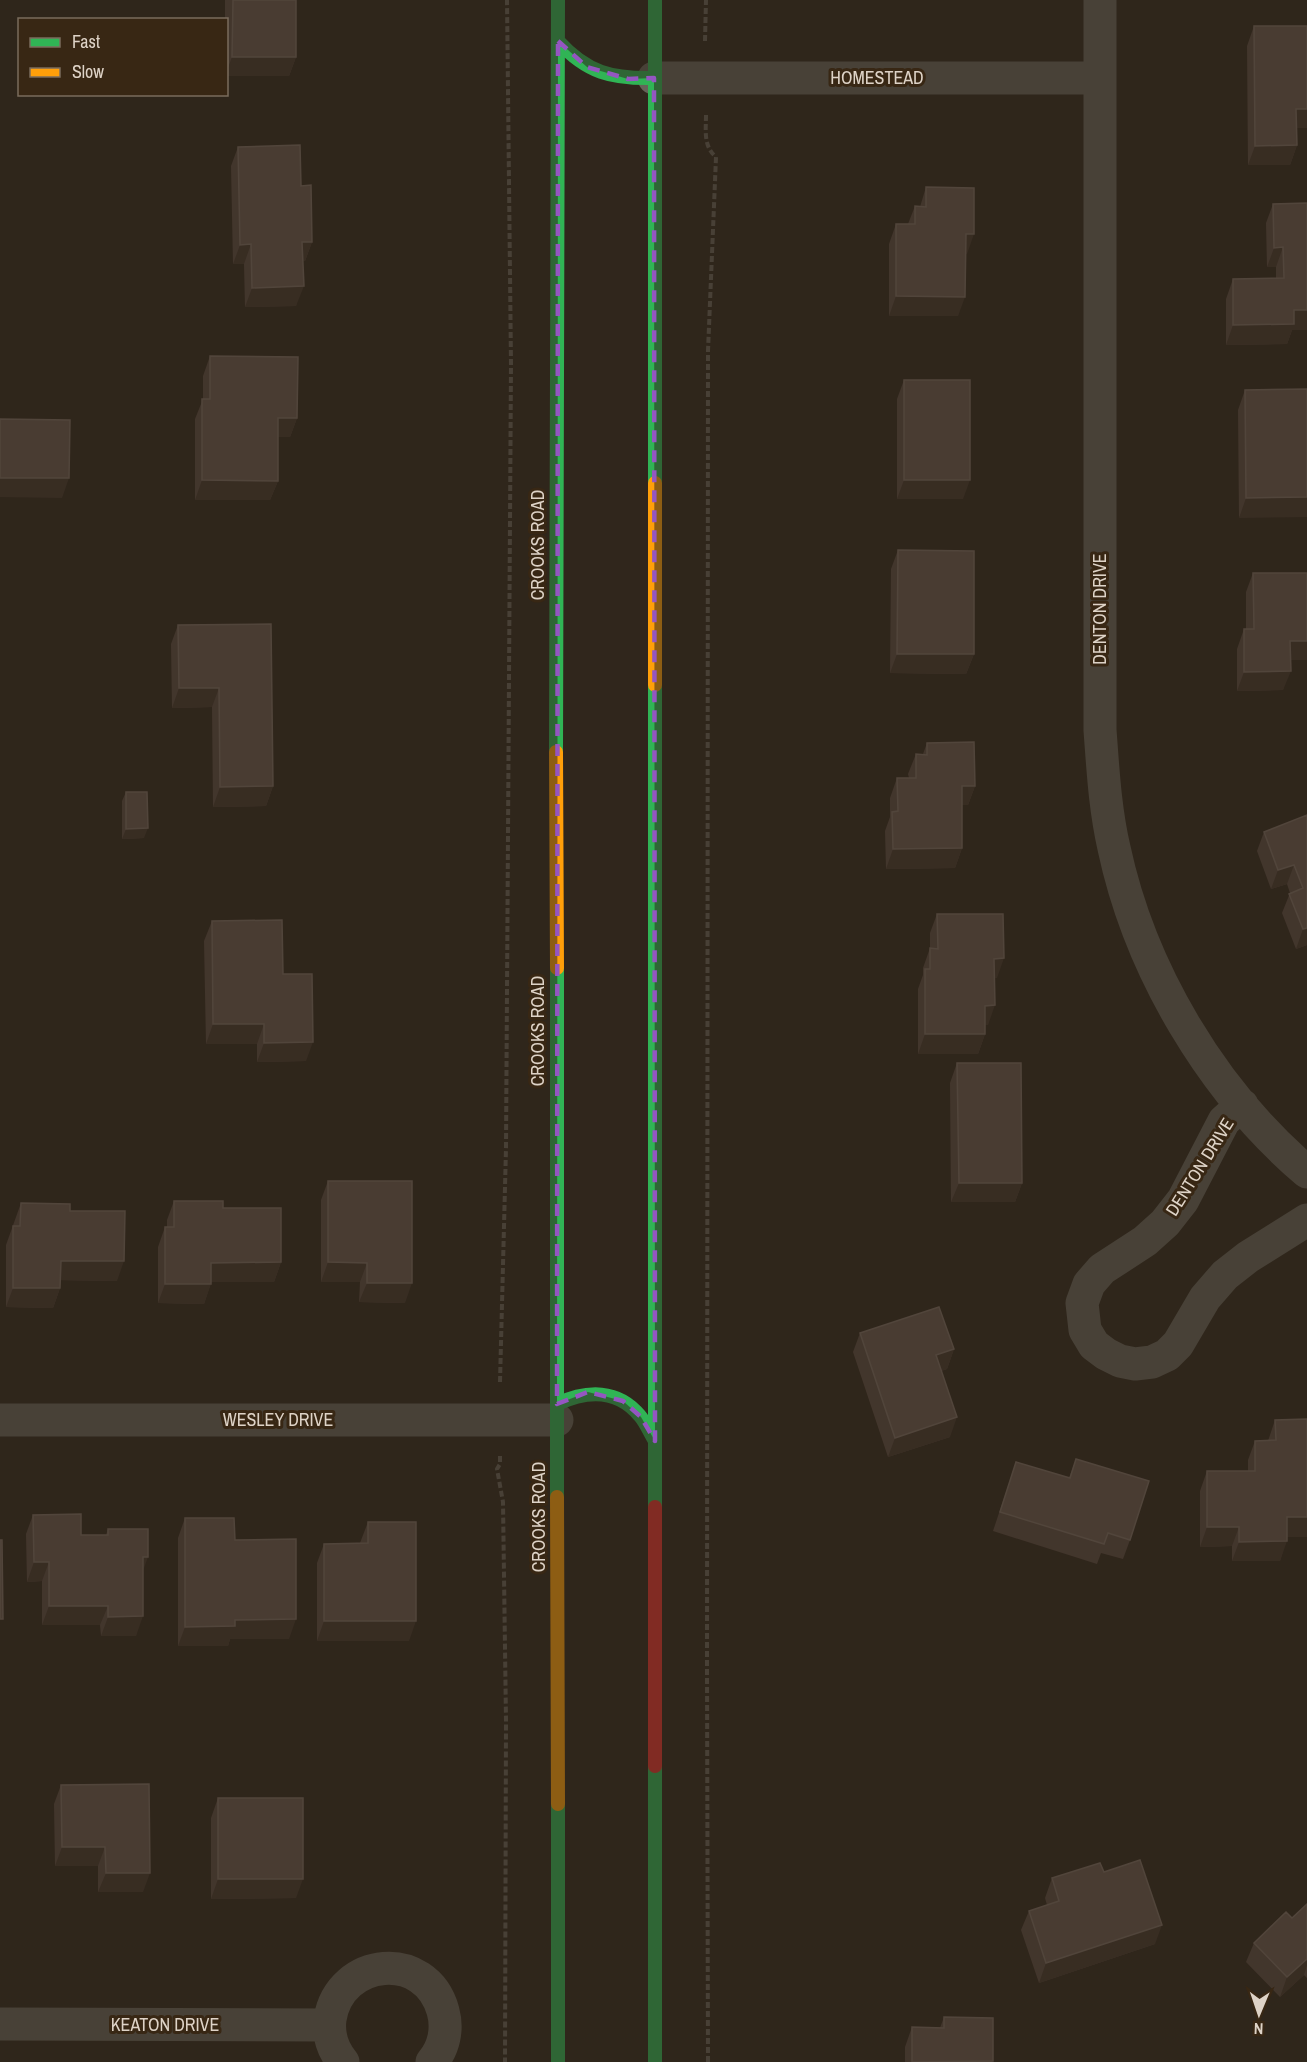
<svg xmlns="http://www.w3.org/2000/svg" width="1307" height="2062" font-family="'Archivo Narrow',sans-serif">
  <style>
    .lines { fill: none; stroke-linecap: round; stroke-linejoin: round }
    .path { stroke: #666158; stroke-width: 4; stroke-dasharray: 6 3; stroke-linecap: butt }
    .street { stroke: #666359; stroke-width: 33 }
    .fast { stroke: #30b455; stroke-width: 14 }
    .slow { stroke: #ff9f0a; stroke-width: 14 }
    .jam { stroke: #e5322d; stroke-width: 14 }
    .wall { fill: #5a4941 }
    .shaded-wall { fill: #43352c }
    .building { fill: #68584f; stroke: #7b6b62; stroke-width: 1.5 }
    .marked { fill: none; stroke: #9456c1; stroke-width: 4.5; stroke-dasharray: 12 8; stroke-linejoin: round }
    .labels { text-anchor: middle; stroke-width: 6; stroke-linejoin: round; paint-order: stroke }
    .street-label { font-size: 18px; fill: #ded3c7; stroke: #382714 }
  </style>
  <rect width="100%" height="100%" fill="#30261c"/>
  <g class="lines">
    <path class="path" d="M 705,41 L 706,0
      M 706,115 C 706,130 703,146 716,157 L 708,351 L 707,1669 L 708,2062
      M 500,1382 L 506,1148 L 511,365 L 507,0
      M 500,1456 L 500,1464 L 497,1469 L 503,1502 L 506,1721 L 505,2062"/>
    <path class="street" d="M 1100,0 L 1100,730 C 1103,770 1105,809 1114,848 C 1140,970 1212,1091 1307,1172
      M 654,78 L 1099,78
      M 1242,1105 L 1224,1121 L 1183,1200 L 1165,1223 L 1145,1241 L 1102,1269 L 1089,1284 L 1082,1303 L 1085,1330 L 1094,1345 L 1106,1354 L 1120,1361 L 1135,1364 L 1152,1362 L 1167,1355 L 1178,1344 L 1205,1298 L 1225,1275 L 1248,1257 L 1307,1220
      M 0,1420 L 557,1420
      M 0,2024 L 329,2025
      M 343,2062 C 333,2050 328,2035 330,2019 C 340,1957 426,1949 443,2011 C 448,2029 444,2048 432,2062"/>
    <path class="fast" d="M 655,0 L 655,483
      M 558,41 C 587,73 612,79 654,78
      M 655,685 L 655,1507
      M 556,752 L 558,0
      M 557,968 L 557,1497
      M 557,1404 C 587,1390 618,1389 640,1416 C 646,1423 650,1433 655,1441
      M 655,1766 L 655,2062
      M 558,1804 L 558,2062"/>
    <path class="slow" d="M 655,483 L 655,685
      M 556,752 L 557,968
      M 557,1497 L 558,1804"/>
    <path class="jam" d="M 655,1507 L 655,1766"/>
  </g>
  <path class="wall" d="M 225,0 L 296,0 L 296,57 L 289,76 L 226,76 L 226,20 L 225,20 Z
    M 1254,26 L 1307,26 L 1307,128 L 1297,128 L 1297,145 L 1290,165 L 1248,165 L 1247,46 Z
    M 238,147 L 301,186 L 312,242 L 305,261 L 303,261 L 296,306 L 245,307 L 244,264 L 233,264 L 231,166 Z
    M 926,187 L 967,254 L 966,254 L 958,316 L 889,316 L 889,244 L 896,224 L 908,224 L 915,206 L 920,207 Z
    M 1307,203 L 1292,330 L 1287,344 L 1226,345 L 1226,299 L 1233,279 L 1276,279 L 1276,267 L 1267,267 L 1266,223 L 1273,204 Z
    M 210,356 L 297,418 L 290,437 L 278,437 L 278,481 L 270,500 L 195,500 L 195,419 L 203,399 L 203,376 Z
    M 904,380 L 963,499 L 897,499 L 897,399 Z
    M 1307,389 L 1239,518 L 1238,410 L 1245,390 Z
    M 898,550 L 974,654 L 966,674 L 890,673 L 891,569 Z
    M 1253,573 L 1307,573 L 1307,660 L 1290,660 L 1283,690 L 1237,691 L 1237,649 L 1244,629 L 1246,629 L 1246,592 Z
    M 271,624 L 273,786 L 266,806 L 213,807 L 212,707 L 172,708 L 171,644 L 178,625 Z
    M 927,743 L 975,786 L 968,805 L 962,805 L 962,848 L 955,868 L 886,869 L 885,831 L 890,817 L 890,798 L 897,778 L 909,778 L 908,774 L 916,754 L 923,754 Z
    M 126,792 L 144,838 L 122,839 L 122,801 Z
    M 1307,815 L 1307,945 L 1296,949 L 1282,913 L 1290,893 L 1287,884 L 1271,889 L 1257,851 L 1264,832 Z
    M 937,914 L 997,978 L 995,978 L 988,1025 L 985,1025 L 985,1034 L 978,1054 L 918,1054 L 918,989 L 923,975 L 923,968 L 930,948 L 930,933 Z
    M 212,921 L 283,974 L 306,1061 L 257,1062 L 257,1044 L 206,1044 L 204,941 Z
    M 957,1063 L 1022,1183 L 1015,1202 L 951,1202 L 950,1083 Z
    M 328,1181 L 405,1303 L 359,1302 L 360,1282 L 321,1282 L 321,1200 Z
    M 174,1201 L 223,1208 L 281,1262 L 274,1282 L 211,1282 L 204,1304 L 158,1303 L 158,1247 L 165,1227 L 167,1227 L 167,1220 Z
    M 21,1203 L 117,1281 L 60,1280 L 60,1288 L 53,1308 L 6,1307 L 6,1245 Z
    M 860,1333 L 954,1349 L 947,1369 L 941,1371 L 950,1437 L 888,1457 L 853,1352 Z
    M 1275,1420 L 1307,1537 L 1287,1537 L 1280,1561 L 1232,1561 L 1232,1546 L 1200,1547 L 1200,1491 L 1207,1471 L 1248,1471 L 1248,1460 L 1255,1441 L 1268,1441 Z
    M 1076,1459 L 1130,1540 L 1123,1559 L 1101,1553 L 1097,1564 L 993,1531 L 1016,1462 L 1069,1478 Z
    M 33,1515 L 81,1535 L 106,1535 L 108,1529 L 143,1571 L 136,1636 L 101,1636 L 100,1625 L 42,1625 L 42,1581 L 27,1582 L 26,1534 Z
    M 185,1518 L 235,1540 L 289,1639 L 230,1639 L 228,1646 L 178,1646 L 178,1538 Z
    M 368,1522 L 409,1641 L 317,1641 L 317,1563 L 324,1544 L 360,1543 Z
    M 61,1785 L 143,1892 L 98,1892 L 98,1866 L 55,1866 L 54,1804 Z
    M 218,1798 L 296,1898 L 211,1899 L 211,1818 Z
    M 1104,1872 L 1155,1944 L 1039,1983 L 1021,1930 L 1029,1911 L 1047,1905 L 1045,1898 L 1052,1878 Z
    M 1307,1904 L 1307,1978 L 1304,1975 L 1280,1997 L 1246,1962 L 1254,1943 L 1292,1918 Z
    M 944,2017 L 993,2062 L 905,2062 L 905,2047 L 912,2027 L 940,2028 Z"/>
  <path class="shaded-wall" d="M 232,57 L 296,57 L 289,76 L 226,76 L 226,73 Z
    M 1296,109 L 1307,109 L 1307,128 L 1289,128 Z
    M 1297,145 L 1290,165 L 1248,165 L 1255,146 Z
    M 966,234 L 974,234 L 967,254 L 959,254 Z
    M 302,242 L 312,242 L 305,261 L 295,262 Z
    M 251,244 L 244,264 L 233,264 L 240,245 Z
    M 1283,247 L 1276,267 L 1267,267 L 1274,248 Z
    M 304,286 L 296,306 L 245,307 L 252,288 Z
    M 896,296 L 965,297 L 958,316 L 889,316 Z
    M 1294,310 L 1307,310 L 1307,330 L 1292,330 L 1287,344 L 1226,345 L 1233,325 Z
    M 278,418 L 297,418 L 290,437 L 271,437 Z
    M 0,478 L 69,478 L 62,498 L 0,497 Z
    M 202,480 L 278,481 L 270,500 L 195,500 Z
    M 904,480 L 970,480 L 963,499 L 897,499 Z
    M 1307,497 L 1307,517 L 1239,518 L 1246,498 Z
    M 1290,641 L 1307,641 L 1307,660 L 1283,660 Z
    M 897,654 L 974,654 L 966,674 L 890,673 Z
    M 1291,671 L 1283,690 L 1237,691 L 1244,672 Z
    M 179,688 L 219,688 L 212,707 L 172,708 Z
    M 273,786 L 266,806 L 213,807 L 220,787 Z
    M 962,786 L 975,786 L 968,805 L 955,805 Z
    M 148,828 L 144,838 L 122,839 L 126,829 Z
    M 962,848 L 955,868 L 886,869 L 893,849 Z
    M 1294,865 L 1287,884 L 1271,889 L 1278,870 Z
    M 1307,928 L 1307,945 L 1296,949 L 1303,929 Z
    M 1004,958 L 997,978 L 987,978 L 994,959 Z
    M 995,1005 L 988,1025 L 978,1025 L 985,1006 Z
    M 213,1024 L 264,1024 L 257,1044 L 206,1044 Z
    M 925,1034 L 985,1034 L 978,1054 L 918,1054 Z
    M 313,1042 L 306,1061 L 257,1062 L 264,1043 Z
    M 959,1183 L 1022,1183 L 1015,1202 L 951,1202 Z
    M 61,1261 L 124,1261 L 117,1281 L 53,1280 Z
    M 281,1262 L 274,1282 L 204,1282 L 211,1263 Z
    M 328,1262 L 367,1263 L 360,1282 L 321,1282 Z
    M 367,1283 L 412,1283 L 405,1303 L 359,1302 Z
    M 165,1284 L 211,1284 L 204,1304 L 158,1303 Z
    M 13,1288 L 60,1288 L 53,1308 L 6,1307 Z
    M 954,1349 L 947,1369 L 929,1375 L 936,1355 Z
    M 957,1417 L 950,1437 L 888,1457 L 895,1438 Z
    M 1287,1517 L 1307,1517 L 1307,1537 L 1280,1537 Z
    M 1207,1527 L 1239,1527 L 1232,1546 L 1200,1547 Z
    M 1287,1541 L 1280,1561 L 1232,1561 L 1239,1542 Z
    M 143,1557 L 148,1557 L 141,1576 Z
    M 34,1562 L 49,1562 L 42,1581 L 27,1582 Z
    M 49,1606 L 108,1606 L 100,1625 L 42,1625 Z
    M 143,1616 L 136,1636 L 101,1636 L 108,1617 Z
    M 296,1619 L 289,1639 L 230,1639 L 228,1646 L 178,1646 L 185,1627 L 235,1620 Z
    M 324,1621 L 416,1621 L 409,1641 L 317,1641 Z
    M 62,1847 L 105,1847 L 98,1866 L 55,1866 Z
    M 106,1873 L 150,1873 L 143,1892 L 98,1892 Z
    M 218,1879 L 303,1879 L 296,1898 L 211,1899 Z
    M 1162,1925 L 1155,1944 L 1039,1983 L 1046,1963 Z
    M 1307,1959 L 1307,1965 L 1304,1975 L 1280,1997 L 1287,1977 Z"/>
  <path class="building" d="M 233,0 L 296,0 L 296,57 L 232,57 Z
    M 1254,26 L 1307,26 L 1307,109 L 1296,109 L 1297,145 L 1255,146 Z
    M 300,145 L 301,186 L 311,185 L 312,242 L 302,242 L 304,286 L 252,288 L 251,244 L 240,245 L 238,147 Z
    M 926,187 L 974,188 L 974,234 L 966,234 L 965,297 L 896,296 L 896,224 L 915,224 L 915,206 L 926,207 Z
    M 1307,203 L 1307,310 L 1294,310 L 1294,324 L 1233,325 L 1233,279 L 1284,278 L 1283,247 L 1274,248 L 1273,204 Z
    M 210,356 L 298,357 L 297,418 L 278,418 L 278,481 L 202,480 L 202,399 L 210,399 Z
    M 904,380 L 970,380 L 970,480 L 904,480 Z
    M 1307,389 L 1307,497 L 1246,498 L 1245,390 Z
    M 0,419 L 70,420 L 69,478 L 0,478 Z
    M 898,550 L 974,551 L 974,654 L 897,654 Z
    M 1253,573 L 1307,573 L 1307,641 L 1290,641 L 1291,671 L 1244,672 L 1244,629 L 1254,629 Z
    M 271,624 L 273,786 L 220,787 L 219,688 L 179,688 L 178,625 Z
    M 974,742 L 975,786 L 962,786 L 962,848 L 893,849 L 892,812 L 898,811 L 897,778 L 916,778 L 916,754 L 927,755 L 927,743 Z
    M 126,792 L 147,792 L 148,828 L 126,829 Z
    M 1307,815 L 1307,928 L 1303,929 L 1289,894 L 1303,888 L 1294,865 L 1278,870 L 1264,832 Z
    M 937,914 L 1003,914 L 1004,958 L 994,959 L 995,1005 L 985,1006 L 985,1034 L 925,1034 L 925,969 L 930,969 L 930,948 L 938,949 Z
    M 282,920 L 283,974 L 312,974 L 313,1042 L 264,1043 L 264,1024 L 213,1024 L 212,921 Z
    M 957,1063 L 1021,1063 L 1022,1183 L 959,1183 Z
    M 328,1181 L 412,1181 L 412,1283 L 367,1283 L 367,1263 L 328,1262 Z
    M 174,1201 L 223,1201 L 223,1208 L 281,1208 L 281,1262 L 211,1263 L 211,1284 L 165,1284 L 165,1227 L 174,1227 Z
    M 21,1203 L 70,1204 L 70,1211 L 125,1211 L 124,1261 L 61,1261 L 60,1288 L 13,1288 L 13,1226 L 20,1226 Z
    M 939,1307 L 954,1349 L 936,1355 L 957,1417 L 895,1438 L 860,1333 Z
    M 1307,1419 L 1307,1517 L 1287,1517 L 1287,1541 L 1239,1542 L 1239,1527 L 1207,1527 L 1207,1471 L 1255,1471 L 1255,1441 L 1276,1440 L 1275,1420 Z
    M 1076,1459 L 1149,1481 L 1130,1540 L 1108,1533 L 1104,1544 L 1000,1512 L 1016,1462 L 1070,1478 Z
    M 81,1514 L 81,1535 L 108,1535 L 108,1529 L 148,1529 L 148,1557 L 143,1557 L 143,1616 L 108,1617 L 108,1606 L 49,1606 L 49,1562 L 34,1562 L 33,1515 Z
    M 185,1518 L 234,1518 L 235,1540 L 296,1539 L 296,1619 L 235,1620 L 235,1626 L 185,1627 Z
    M 368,1522 L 416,1522 L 416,1621 L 324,1621 L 324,1544 L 368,1543 Z
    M 0,1540 L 2,1540 L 3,1619 L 0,1619 Z
    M 149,1784 L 150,1873 L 106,1873 L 105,1847 L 62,1847 L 61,1785 Z
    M 218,1798 L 303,1798 L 303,1879 L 218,1879 Z
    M 1140,1860 L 1162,1925 L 1046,1963 L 1029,1911 L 1059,1901 L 1052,1878 L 1100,1863 L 1104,1872 Z
    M 1307,1904 L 1307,1959 L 1287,1977 L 1254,1943 L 1286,1912 L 1292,1918 Z
    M 944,2017 L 993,2018 L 993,2061 L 912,2062 L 912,2027 L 944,2028 Z"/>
  <path d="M0 0H1307V2062H0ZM 558,41 L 587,67 L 628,79 L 654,78 L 655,1441 L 641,1417 L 623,1401 L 588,1392 L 557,1404 Z" fill="#30261c" fill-opacity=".55" fill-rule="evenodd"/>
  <path class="marked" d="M 558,41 L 587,67 L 628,79 L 654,78 L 655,1441 L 641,1417 L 623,1401 L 588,1392 L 557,1404 Z"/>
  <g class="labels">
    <g class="street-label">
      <text x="877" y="84">HOMESTEAD</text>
      <text transform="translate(538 545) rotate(-90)" y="6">CROOKS ROAD</text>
      <text transform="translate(1100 609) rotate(-90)" y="6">DENTON DRIVE</text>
      <text transform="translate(538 1031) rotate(-90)" y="6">CROOKS ROAD</text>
      <text transform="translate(1200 1167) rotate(-58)" y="6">DENTON DRIVE</text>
      <text x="278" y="1426">WESLEY DRIVE</text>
      <text transform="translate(539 1517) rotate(-90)" y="6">CROOKS ROAD</text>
      <text x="165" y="2031">KEATON DRIVE</text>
    </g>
  </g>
  <rect x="18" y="18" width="210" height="78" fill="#382714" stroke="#7a6c5c" stroke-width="1.5"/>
  <rect x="30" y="38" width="30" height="9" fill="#30b455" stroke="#7a6c5c" stroke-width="1.5"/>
  <text x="72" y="48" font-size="18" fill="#ded3c7">Fast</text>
  <rect x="30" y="68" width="30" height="9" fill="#ff9f0a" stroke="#7a6c5c" stroke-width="1.5"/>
  <text x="72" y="78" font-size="18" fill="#ded3c7">Slow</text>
  <g transform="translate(1259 2014) rotate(182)" stroke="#382714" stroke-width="4.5" paint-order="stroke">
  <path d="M0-4.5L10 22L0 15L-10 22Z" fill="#ded3c7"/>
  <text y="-9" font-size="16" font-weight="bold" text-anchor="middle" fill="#ded3c7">N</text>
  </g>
</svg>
